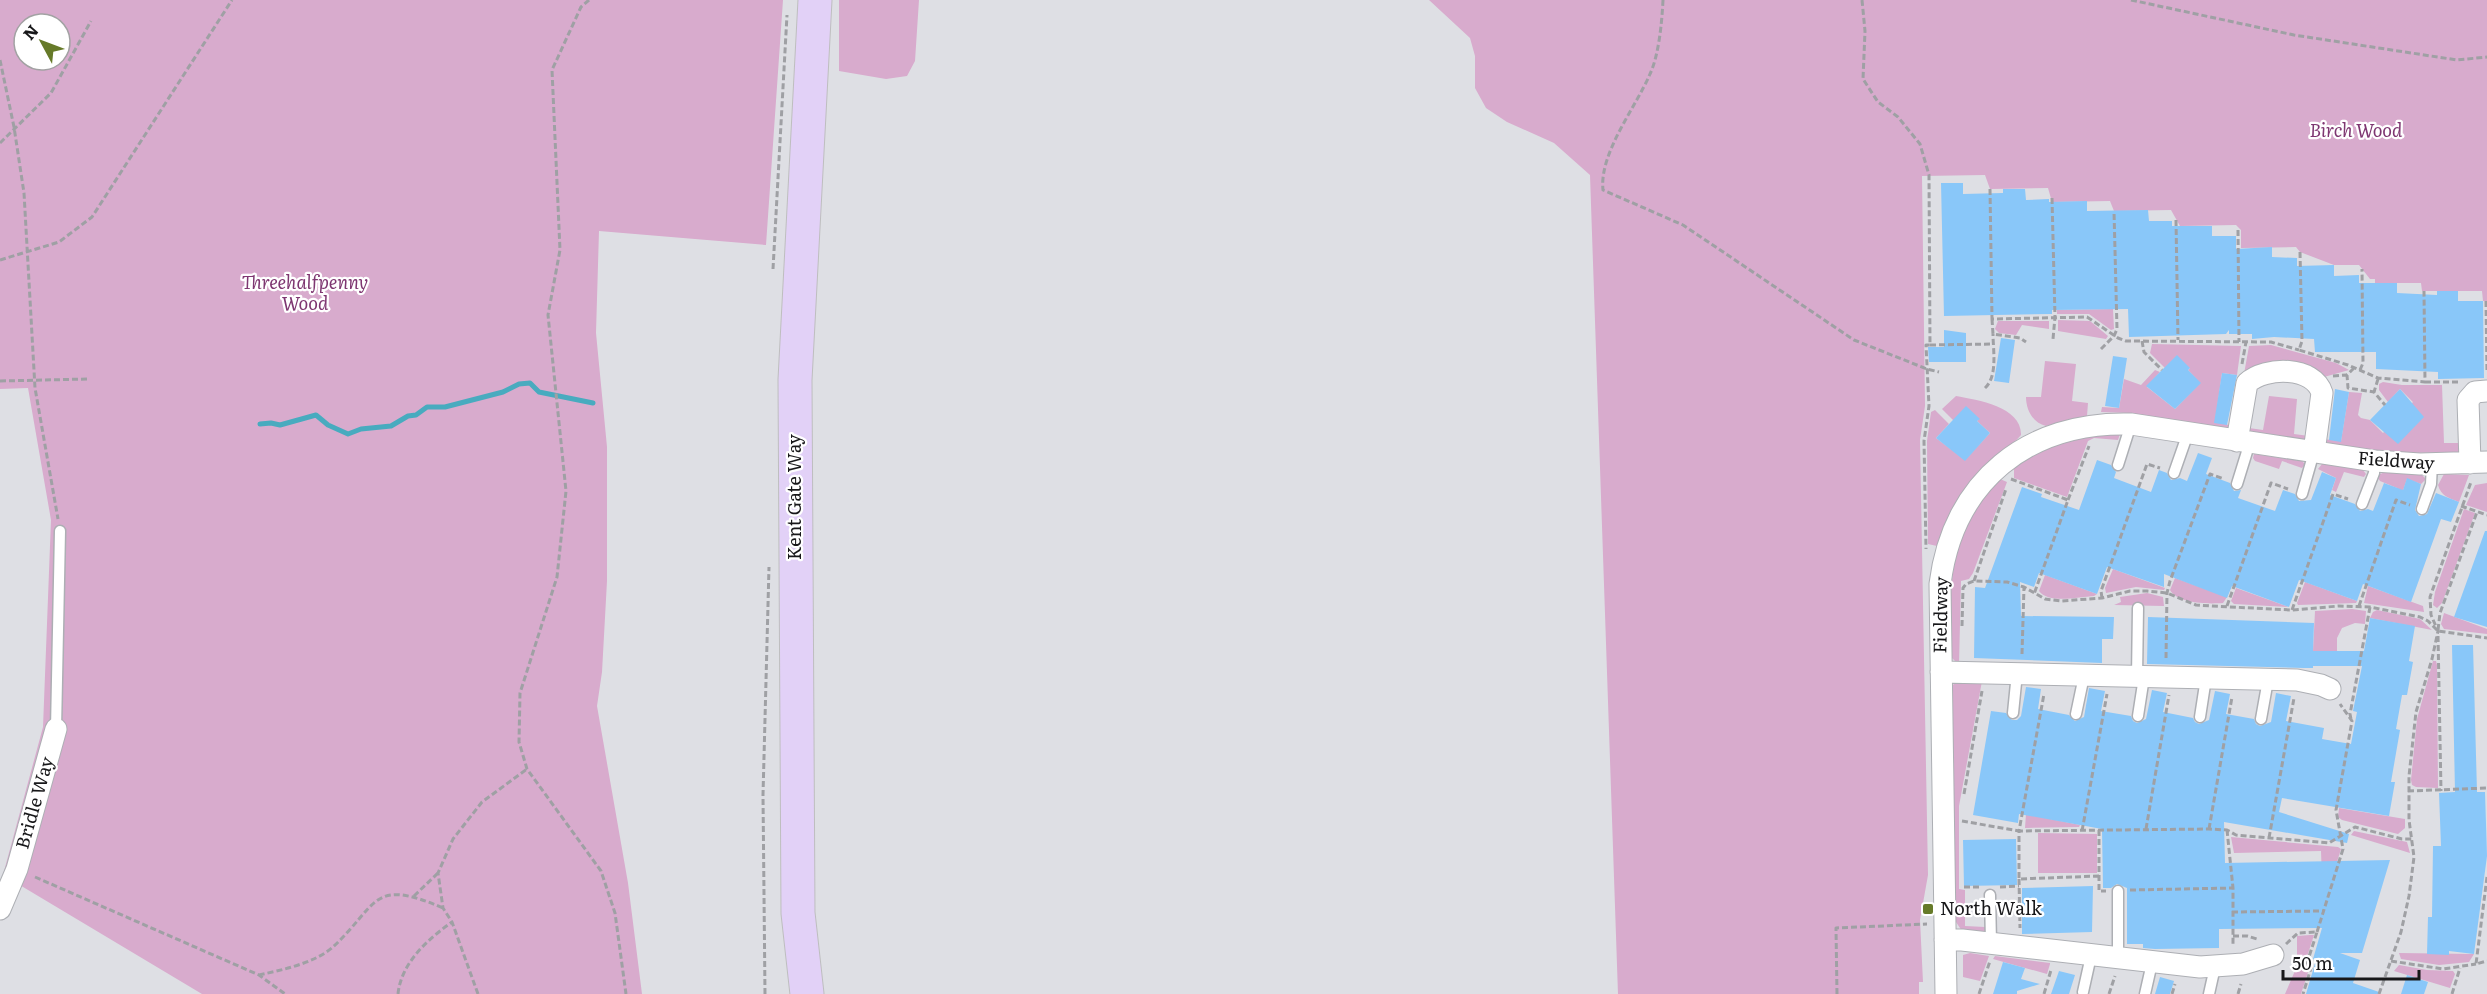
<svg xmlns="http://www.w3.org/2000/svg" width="2487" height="994" font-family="Literata,serif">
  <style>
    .green { fill: #d8abcd; fill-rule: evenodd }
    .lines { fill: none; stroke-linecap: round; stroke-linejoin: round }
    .stream { stroke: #48abbf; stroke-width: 5 }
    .building { fill: #89c7f9 }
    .lane-casing { stroke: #adafb4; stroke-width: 13 }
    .street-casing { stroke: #adafb4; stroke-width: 23 }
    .primary-casing { stroke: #bebebf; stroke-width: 35 }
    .path { stroke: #9fa0a4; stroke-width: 3; stroke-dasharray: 6 3; stroke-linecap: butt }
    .lane { stroke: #fff; stroke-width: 10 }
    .street { stroke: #fff; stroke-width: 21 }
    .primary { stroke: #e2d1f7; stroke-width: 33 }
    .poi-dot { fill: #667a29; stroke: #fff; stroke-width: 2 }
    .labels { text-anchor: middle; stroke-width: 4.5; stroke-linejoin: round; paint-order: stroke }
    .park-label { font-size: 18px; font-style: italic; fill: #7e3671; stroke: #fff }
    .street-label { font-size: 18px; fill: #171719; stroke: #fff }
    .poi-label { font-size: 18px; fill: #171719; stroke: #fff; text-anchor: start }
  </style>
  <rect width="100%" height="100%" fill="#dedfe4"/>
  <path class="green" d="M 0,0 L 783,0 L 766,245 L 599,231 L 596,333 L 607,447 L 607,581 L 602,672 L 597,706 L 628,883 L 642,994 L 202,994 L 3,875 L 43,727 L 51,520 L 28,388 L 0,389 ZM 24,24 L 60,24 L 60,60 L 24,60 Z
    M 839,0 L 919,0 L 915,61 L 907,76 L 886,79 L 839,71 Z
    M 1429,0 L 2487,0 L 2487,301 L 2483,301 L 2482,291 L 2422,291 L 2421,283 L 2375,283 L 2375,279 L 2370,279 L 2359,265 L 2334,265 L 2300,252 L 2296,247 L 2241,248 L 2241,230 L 2236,225 L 2180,226 L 2171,210 L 2114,211 L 2110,201 L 2052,202 L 2048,188 L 1990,189 L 1985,175 L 1922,176 L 1925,406 L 1920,440 L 1928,875 L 1920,920 L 1923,982 L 1919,982 L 1919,994 L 1618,994 L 1590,175 L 1554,143 L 1507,122 L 1486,108 L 1475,88 L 1475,56 L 1470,38 Z
    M 2113,309 L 2114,329 L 2111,330 L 2089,314 L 2057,314 L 2057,310 Z
    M 2058,320 L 2090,321 L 2108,336 L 2106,339 L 2058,331 Z
    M 1998,321 L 2049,321 L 2049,329 L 2022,325 L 2016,335 L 1999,333 L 1995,329 Z
    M 2152,344 L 2241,346 L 2237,375 L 2222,373 L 2215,422 L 2234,426 L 2230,429 L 2128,413 L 2101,412 L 2102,407 L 2119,408 L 2124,379 L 2141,385 L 2155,370 L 2160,372 L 2147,387 L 2175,409 L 2200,383 L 2188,370 L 2190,368 L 2165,368 L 2150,353 Z
    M 2271,345 L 2336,363 L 2349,370 L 2324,377 L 2244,374 L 2249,346 Z
    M 2045,361 L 2076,364 L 2072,401 L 2088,403 L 2087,416 L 2046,426 C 2033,423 2026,410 2026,397 L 2041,397 Z
    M 2383,382 L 2402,385 L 2442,385 L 2444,443 L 2464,443 L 2463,452 L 2408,453 L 2370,450 L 2324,442 L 2323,439 L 2341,441 L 2349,392 L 2362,393 L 2358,415 L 2361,418 L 2370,420 L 2383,433 L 2413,402 L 2400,389 L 2388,402 L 2379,390 L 2379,384 Z
    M 1956,396 C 1978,400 2022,407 2021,435 C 2012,446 1999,453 1988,463 C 1963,486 1948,514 1937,546 L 1928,544 L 1927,441 L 1931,412 L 1935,410 L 1949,424 L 1936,438 L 1965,460 L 1990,433 L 1977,421 L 1979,419 L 1953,420 L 1942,409 Z
    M 2269,396 L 2297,399 L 2294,434 L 2309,436 L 2308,440 L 2249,432 L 2249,428 L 2263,430 Z
    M 2120,434 L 2118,440 L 2094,438 L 2088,441 L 2067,497 L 2014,478 L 2014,466 C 2051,442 2076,437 2120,434 Z
    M 2254,454 L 2302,461 L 2305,464 L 2302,468 L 2282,461 L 2279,469 L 2255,461 L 2253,458 Z
    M 2322,464 L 2363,470 L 2366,474 L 2364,477 L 2344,472 L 2336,492 L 2332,490 L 2336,478 L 2318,469 Z
    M 2385,472 L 2421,474 L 2426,479 L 2421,484 L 2407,479 L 2400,499 L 2397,488 L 2380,481 L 2378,478 L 2378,475 Z
    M 2444,474 L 2469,475 L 2459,502 C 2449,498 2441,496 2438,485 Z
    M 2000,479 L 2007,482 L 1973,573 L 1969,579 L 1961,581 L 1959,665 L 1951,657 C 1950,583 1946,537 2000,479 Z
    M 2487,483 L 2487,512 L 2466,505 L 2475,485 Z
    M 2464,509 L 2475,513 L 2442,603 L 2437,608 L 2433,605 L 2435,592 Z
    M 2113,569 L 2165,588 L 2164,590 L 2136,587 L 2106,593 L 2105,588 Z
    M 2045,575 L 2097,594 L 2094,596 C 2079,597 2048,604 2039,591 Z
    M 2175,578 L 2227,597 L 2223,603 C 2208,604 2178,604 2170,590 Z
    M 2305,582 L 2357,601 L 2356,603 L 2298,605 L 2297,603 Z
    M 2368,586 L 2423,606 L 2424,612 L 2364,603 Z
    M 2236,588 L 2289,607 L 2234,604 L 2231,601 Z
    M 2147,593 L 2163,597 L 2164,606 L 2114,605 L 2121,602 L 2120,597 Z
    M 2352,609 L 2366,611 L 2365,624 L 2355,623 L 2342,628 L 2337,638 L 2337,651 L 2313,651 L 2315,611 Z
    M 2377,610 L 2420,619 L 2432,630 L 2370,618 L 2373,612 Z
    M 2444,613 L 2487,629 L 2487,634 L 2444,629 L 2441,624 Z
    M 2433,661 L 2436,661 L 2437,665 L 2438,788 L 2416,787 L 2412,785 L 2411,780 L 2417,719 Z
    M 1961,680 L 1982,681 L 1959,806 L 1959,889 L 1965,890 L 1965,926 L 1985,927 L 1985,935 L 1962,931 L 1954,919 L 1951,686 Z
    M 2339,808 L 2405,819 L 2405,828 L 2398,834 L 2342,820 L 2338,817 Z
    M 2026,814 L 2080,825 L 2079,827 L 2025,828 Z
    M 2354,831 L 2407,842 L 2410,853 L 2351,835 Z
    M 2038,833 L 2097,834 L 2097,873 L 2038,873 Z
    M 2231,837 L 2338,847 L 2341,849 L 2323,907 L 2321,851 L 2234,853 Z
    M 2310,935 L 2314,935 L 2305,963 L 2309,969 L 2301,994 L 2285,994 L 2297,966 L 2297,936 Z
    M 1970,953 L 1989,956 L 1980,981 L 1963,977 L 1963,955 Z
    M 2399,953 L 2474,954 L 2469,962 L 2439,965 L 2401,959 Z
    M 1995,956 L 2050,963 L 2050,964 L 2047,974 L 1993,959 Z
    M 2399,965 L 2427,970 L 2453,971 L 2455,974 L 2450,988 L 2394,971 Z"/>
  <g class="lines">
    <path class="stream" d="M 260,424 L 271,423 L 280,425 L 316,415 L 328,425 L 348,434 L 361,429 L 391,426 L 408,416 L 416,415 L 427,407 L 445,407 L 503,392 L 519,384 L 530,383 L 539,392 L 593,403"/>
  </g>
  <path class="building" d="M 1941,183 L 1963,183 L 1963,194 L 2003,193 L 2003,189 L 2025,189 L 2026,200 L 2049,199 L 2049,202 L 2087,201 L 2087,211 L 2148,210 L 2149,221 L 2172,221 L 2172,226 L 2212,226 L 2212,236 L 2236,236 L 2236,249 L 2272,247 L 2272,257 L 2297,258 L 2297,266 L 2334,265 L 2334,276 L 2359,275 L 2359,283 L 2397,283 L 2397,293 L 2437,295 L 2437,291 L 2458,291 L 2458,301 L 2483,301 L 2484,378 L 2438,379 L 2438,372 L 2376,369 L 2376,352 L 2315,352 L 2314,339 L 2274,337 L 2252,339 L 2252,334 L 2229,334 L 2229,330 L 2226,334 L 2129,337 L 2128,309 L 2052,310 L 2052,314 L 1944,316 Z
    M 1944,330 L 1966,333 L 1966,362 L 1929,362 L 1928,347 L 1944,347 Z
    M 2001,338 L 2015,340 L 2009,383 L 1994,381 Z
    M 2177,355 L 2190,368 L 2188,370 L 2201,383 L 2175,409 L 2146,386 Z
    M 2113,356 L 2127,358 L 2119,408 L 2105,406 Z
    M 2222,373 L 2237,375 L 2227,425 L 2214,423 Z
    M 2335,389 L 2349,392 L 2341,442 L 2329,440 Z
    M 2400,389 L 2424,417 L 2398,444 L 2370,420 Z
    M 1966,406 L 1980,419 L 1977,421 L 1990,433 L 1965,461 L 1936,438 Z
    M 2198,453 L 2212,458 L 2206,474 L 2230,483 L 2234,491 L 2241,490 L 2238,498 L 2275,511 L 2283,490 L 2295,494 L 2299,501 L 2311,500 L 2322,472 L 2336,478 L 2330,495 L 2355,504 L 2360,511 L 2368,509 L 2373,511 L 2384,483 L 2403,490 L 2407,478 L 2421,484 L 2415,510 L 2419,516 L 2427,514 L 2436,493 L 2459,502 L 2451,522 L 2441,519 L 2411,602 L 2363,584 L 2357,601 L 2299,580 L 2289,607 L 2232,586 L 2227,598 L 2164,574 L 2164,587 L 2107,567 L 2097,594 L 2039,573 L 2034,587 L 2020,582 L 2021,616 L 2114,617 L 2113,639 L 2102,639 L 2102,663 L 1974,658 L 1975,587 L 1985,588 L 2022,487 L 2042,494 L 2041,497 L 2079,510 L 2097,460 L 2111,465 L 2116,472 L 2114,478 L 2151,492 L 2159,470 L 2167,473 L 2171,480 L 2180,478 L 2187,481 Z
    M 2485,531 L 2487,531 L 2487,627 L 2454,617 Z
    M 2148,617 L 2314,623 L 2313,651 L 2364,651 L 2370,618 L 2415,626 L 2409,661 L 2413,662 L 2407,695 L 2402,695 L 2396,729 L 2400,730 L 2391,782 L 2395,782 L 2389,816 L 2282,798 L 2279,812 L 2349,834 L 2347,843 L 2224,822 L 2225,863 L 2390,860 L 2362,953 L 2340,953 L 2360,960 L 2353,983 L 2379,992 L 2379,994 L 2306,994 L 2316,960 L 2313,959 L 2322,928 L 2219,929 L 2219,948 L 2155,949 L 2143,948 L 2143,944 L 2127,944 L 2127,888 L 2117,884 L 2111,888 L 2103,888 L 2102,829 L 2019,814 L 2018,823 L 1973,815 L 1991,711 L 2006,713 L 2012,720 L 2017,720 L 2021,716 L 2026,687 L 2041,689 L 2038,709 L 2069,715 L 2075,721 L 2084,717 L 2089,688 L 2105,691 L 2101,711 L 2131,716 L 2133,721 L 2137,723 L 2146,719 L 2152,690 L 2167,693 L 2163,712 L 2193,718 L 2195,722 L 2199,724 L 2209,720 L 2215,691 L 2230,694 L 2226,714 L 2254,719 L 2256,724 L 2260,726 L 2271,722 L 2276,693 L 2291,696 L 2286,721 L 2324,728 L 2322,739 L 2351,744 L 2357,712 L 2353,711 L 2362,666 L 2313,666 L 2313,668 L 2304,668 L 2147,664 Z
    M 2452,645 L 2473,645 L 2477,792 L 2485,792 L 2487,856 L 2474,954 L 2449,951 L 2449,955 L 2427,954 L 2428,917 L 2432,917 L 2433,846 L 2441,846 L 2439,793 L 2455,792 Z
    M 2016,839 L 2017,885 L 1964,886 L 1963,840 Z
    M 2093,886 L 2092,932 L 2022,934 L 2022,888 Z
    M 2003,962 L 2025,968 L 2021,979 L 2040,984 L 2017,991 L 2017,994 L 1993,994 Z
    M 2059,971 L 2075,975 L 2069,994 L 2051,994 Z
    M 2407,975 L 2428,982 L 2424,994 L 2401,994 Z
    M 2160,977 L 2174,981 L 2170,994 L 2155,994 Z"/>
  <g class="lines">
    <defs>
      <path id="lane" d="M 2118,465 L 2131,424
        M 2174,473 L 2188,433
        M 2237,484 L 2250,442
        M 2302,494 L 2314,452
        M 2362,504 L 2374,473 L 2375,461
        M 2422,509 L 2431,484 L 2432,464
        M 2137,677 L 2138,608
        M 2013,713 L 2017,673
        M 2076,714 L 2084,676
        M 2138,716 L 2144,677
        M 2200,717 L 2206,678
        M 2261,719 L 2268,680
        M 56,729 L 60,531
        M 1990,895 L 1991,943
        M 2118,959 L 2118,891
        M 2083,992 L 2091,956
        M 2145,994 L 2152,963
        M 2209,994 L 2215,967"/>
      <path id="street" d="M 2237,441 L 2247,383 C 2266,366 2314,366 2322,393 L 2314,452
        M 2470,463 L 2468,400 L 2475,392 L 2487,391
        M 1941,672 L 2297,680 L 2321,685 L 2330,689
        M 0,909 L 17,869 L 56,729
        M 1945,940 L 1962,940 L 2200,967 L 2243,964 L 2273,955
        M 1946,994 L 1940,584 C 1953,481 2028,421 2131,424 L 2375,461 L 2420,464 L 2487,462"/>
      <path id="primary" d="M 807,994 L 798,913 L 795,380 L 815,0"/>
    </defs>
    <use href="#lane" class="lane-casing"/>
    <use href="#street" class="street-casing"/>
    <use href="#primary" class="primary-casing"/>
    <path class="path" d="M 589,0 L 581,7 L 552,70 L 560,250 L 548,315 L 566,491 L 557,577 L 520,693 L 519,742 L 527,769 L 601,871 L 615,913 L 626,994
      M 1663,0 C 1662,21 1659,55 1650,74 C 1636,107 1599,153 1603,190 L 1683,225 L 1854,340 L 1927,369 L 1939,372
      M 1862,0 L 1865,31 L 1863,79 L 1878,102 L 1898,117 L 1920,144 L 1929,175 L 1930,345 L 1926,345 L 1929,406 L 1924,441 L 1926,549
      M 2131,0 L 2294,35 L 2457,60 L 2487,57
      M 0,60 L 14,127 L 24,193 L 35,388 L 58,519
      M 0,143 L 51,93 L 91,21
      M 1990,189 L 1992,319 L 2087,317 L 2118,338 L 2126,341 L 2271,342 L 2299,350
      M 2052,198 L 2055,317 L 2053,339
      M 2176,220 L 2178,340
      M 2238,230 L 2239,342
      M 2300,252 L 2302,341 L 2299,350 L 2348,365 L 2378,378 L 2425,382 L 2424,291
      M 0,260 L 59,242 L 92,217 L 232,0
      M 773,269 L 787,15
      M 2486,301 L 2487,372
      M 1992,319 L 1993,334 L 2020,338 L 2026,342
      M 2142,341 L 2144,352 L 2162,370
      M 1930,345 L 1993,344
      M 2101,349 L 2114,336 L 2117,329 L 2114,211
      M 2242,364 L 2246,342
      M 2354,368 L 2347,375 L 2348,388 L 2374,392
      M 2360,370 L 2363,363 L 2362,269
      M 2333,376 L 2347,375
      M 2378,379 L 2374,392 L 2385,405
      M 0,381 L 88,379
      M 2425,382 L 2459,382
      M 1985,388 C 1998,376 1993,350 1993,334
      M 2011,479 L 2068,500 L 2034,594
      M 2068,500 L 2089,446
      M 2461,506 L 2487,515
      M 1974,581 L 2006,489
      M 2102,598 L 2101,591 L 2147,464 L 2160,468
      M 2227,606 L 2271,483 L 2288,489
      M 2359,606 L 2396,500 L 2410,505
      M 2292,610 L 2333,494 L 2348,499
      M 1962,626 L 1963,588 L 1966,584 L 1974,581 L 2007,582 L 2024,587 L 2045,599 L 2061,601 L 2102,598 L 2130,591 L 2147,591 L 2167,593 L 2196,605 L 2211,606 L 2292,610 L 2339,606 L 2370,607 L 2420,617 L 2428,621 L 2438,631 L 2487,638
      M 2438,630 L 2440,613 L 2477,512
      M 2438,636 L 2441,791
      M 2022,654 L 2024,587
      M 2166,658 L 2167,593 L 2170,581 L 2210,474 L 2224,479
      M 2351,719 L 2350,714 L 2370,607
      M 2408,791 L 2487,788
      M 1964,794 L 1982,691
      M 1962,821 L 2019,831 L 2044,694
      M 2146,829 L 2169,695
      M 2209,829 L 2232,697
      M 2099,830 L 2099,891 L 2106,891
      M 2227,830 L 2233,888 L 2233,945
      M 2082,831 L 2107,694
      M 2269,838 L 2294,698
      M 2099,876 L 2019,879 L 2019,831 L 2209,829 L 2227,830 L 2236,835 L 2329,843 L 2355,827 L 2402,839 L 2412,839
      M 35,877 L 259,975 L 285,994
      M 2487,877 L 2476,964 L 2487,961
      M 2019,879 L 2020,928
      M 1964,887 L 1979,887
      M 2000,887 L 2019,886
      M 2130,890 L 2233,888
      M 414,896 L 438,873
      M 2232,912 L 2324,911
      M 2317,932 L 2343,849 L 2336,810 L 2352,721 L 2340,704
      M 2233,936 L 2247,936 L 2257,939
      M 2286,944 L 2298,933 L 2317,932 L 2307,963 L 2311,968 L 2303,994
      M 2391,961 L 2443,969 L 2476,964
      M 259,975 C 282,970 315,963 333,947 C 379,904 371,877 443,908
      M 398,994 C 401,963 428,939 452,922
      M 478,994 L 452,922 L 443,908 L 438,873 L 453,839 L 482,802 L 527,769
      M 765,994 L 763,795 L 769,567
      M 1837,994 L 1836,928 L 1927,924
      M 1979,994 L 1990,961
      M 2044,994 L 2051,970
      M 2109,994 L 2115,976
      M 2172,994 L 2175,984
      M 2238,994 L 2241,984
      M 2379,994 L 2401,932 L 2409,896 L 2414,857 L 2409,820 L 2409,776 L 2416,712 L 2432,659 L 2438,631 L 2431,615 L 2430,597 L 2471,482
      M 2452,994 L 2460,968"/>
    <use href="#lane" class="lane"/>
    <use href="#street" class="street"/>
    <use href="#primary" class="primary"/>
  </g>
  <rect class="poi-dot" x="1922" y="903" width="12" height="12" rx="3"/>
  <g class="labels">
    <g class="park-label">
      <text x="2356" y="137">Birch Wood</text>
      <text x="305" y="289">Threehalfpenny<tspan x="305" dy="21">Wood</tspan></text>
    </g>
    <g class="street-label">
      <text transform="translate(2396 461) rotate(4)" y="6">Fieldway</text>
      <text transform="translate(795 497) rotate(-90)" y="6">Kent Gate Way</text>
      <text transform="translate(1941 615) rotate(-89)" y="6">Fieldway</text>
      <text transform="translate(35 803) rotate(-74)" y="6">Bridle Way</text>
    </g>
    <g class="poi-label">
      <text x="1940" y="915">North Walk</text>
    </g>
  </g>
  <g transform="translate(42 42) rotate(311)"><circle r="28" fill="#ffffff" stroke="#a2a2a3" stroke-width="1.5"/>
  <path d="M0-4.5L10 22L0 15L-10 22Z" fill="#667a29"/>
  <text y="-9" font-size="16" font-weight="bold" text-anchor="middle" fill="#171719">N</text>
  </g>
  <path d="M2283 970v9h136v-9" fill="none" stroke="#171719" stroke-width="3"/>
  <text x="2292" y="970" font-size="18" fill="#171719" stroke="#ffffff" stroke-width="4.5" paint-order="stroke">50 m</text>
</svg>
